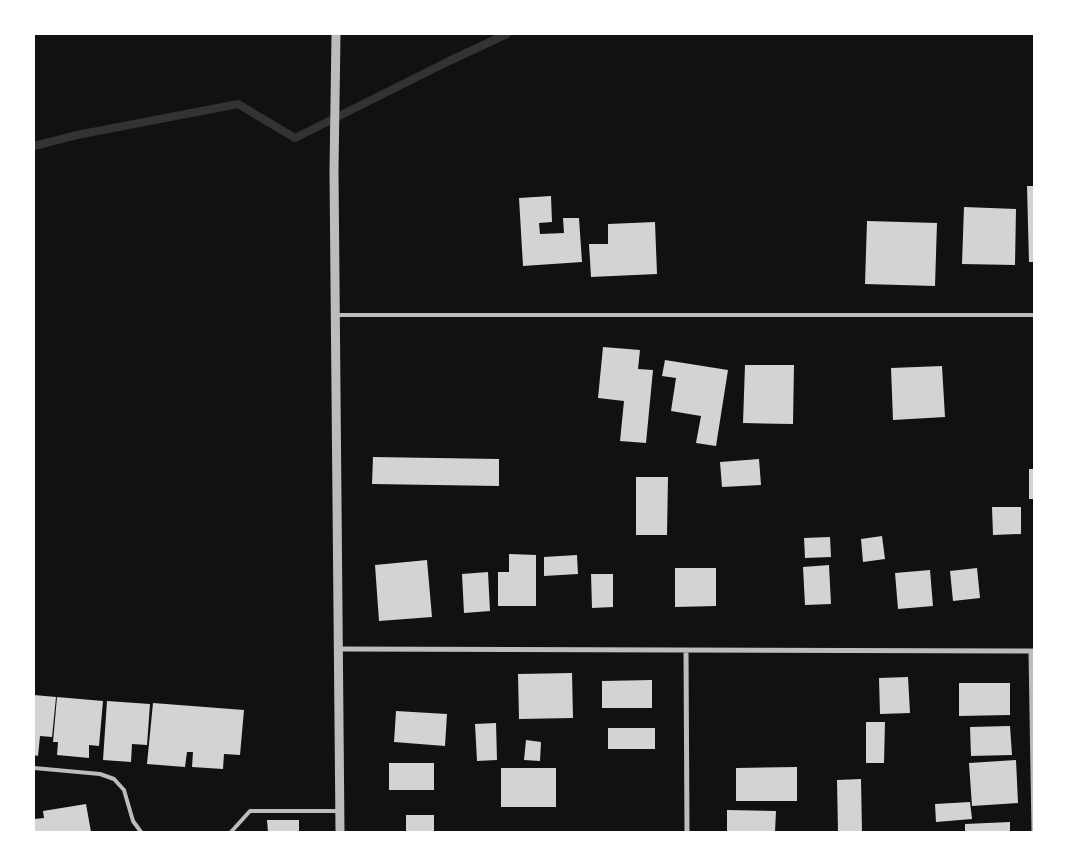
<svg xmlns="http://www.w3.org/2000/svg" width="1068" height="866" font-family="'Noto Sans',sans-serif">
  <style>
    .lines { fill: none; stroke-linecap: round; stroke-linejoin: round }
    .stream { stroke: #333; stroke-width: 8 }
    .building { fill: #d3d3d3 }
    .service { stroke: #bcbcbc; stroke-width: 4 }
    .minor { stroke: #bcbcbc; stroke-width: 5 }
    .tertiary { stroke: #bcbcbc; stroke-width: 9 }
  </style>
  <rect width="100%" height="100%" fill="#111"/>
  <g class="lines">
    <path class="stream" d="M 34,146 L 77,135 L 238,104 L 295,138 L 449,61 L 507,34"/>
  </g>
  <path class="building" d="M 1027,186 L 1034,186 L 1034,262 L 1029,262 Z
    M 551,196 L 552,222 L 539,223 L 540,234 L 564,233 L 563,218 L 579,218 L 582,262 L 523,266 L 519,198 Z
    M 964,207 L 1016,209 L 1015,265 L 962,264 Z
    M 867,221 L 937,223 L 935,286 L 865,284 Z
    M 655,222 L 657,274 L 591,277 L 589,244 L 608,244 L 608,224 Z
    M 603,347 L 640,350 L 638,369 L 653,370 L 646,443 L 620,441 L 624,401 L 598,398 Z
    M 665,360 L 728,370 L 716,446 L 696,443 L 701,416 L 671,411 L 676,378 L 662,376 Z
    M 745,365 L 794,365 L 793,424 L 743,423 Z
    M 942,366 L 945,417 L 893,420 L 891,368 Z
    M 373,457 L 499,459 L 499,486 L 372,484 Z
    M 759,459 L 761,485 L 722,487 L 720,462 Z
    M 1029,469 L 1034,469 L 1034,499 L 1029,499 Z
    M 636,477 L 668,477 L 667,535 L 636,535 Z
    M 992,507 L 1021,507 L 1021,534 L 993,535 Z
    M 882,536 L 885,559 L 863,562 L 861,539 Z
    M 830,537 L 831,557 L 805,558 L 804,538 Z
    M 509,554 L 536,555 L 536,606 L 498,606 L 498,572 L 509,572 Z
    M 577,555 L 578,574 L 544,576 L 544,557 Z
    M 427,560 L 432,617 L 379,621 L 375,565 Z
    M 829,565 L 831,604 L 805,605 L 803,567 Z
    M 675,568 L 716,568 L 716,606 L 675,607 Z
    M 977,568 L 980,598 L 953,601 L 950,571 Z
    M 930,570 L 933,606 L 898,609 L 895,573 Z
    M 488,572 L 490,611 L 464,613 L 462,574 Z
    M 591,574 L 613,574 L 613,607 L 592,608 Z
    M 572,673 L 573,718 L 519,719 L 518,674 Z
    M 908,677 L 910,713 L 880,714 L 879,678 Z
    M 652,680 L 652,708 L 602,708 L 602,681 Z
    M 959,683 L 1010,683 L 1010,715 L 959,716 Z
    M 34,695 L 56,697 L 52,737 L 40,736 L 38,756 L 34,755 Z
    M 57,697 L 103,701 L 99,746 L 89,745 L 89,758 L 57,755 L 58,742 L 53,742 Z
    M 107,701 L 150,704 L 147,745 L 132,744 L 131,762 L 103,760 Z
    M 153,703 L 244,710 L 240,755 L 224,754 L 223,769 L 192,767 L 193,752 L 187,752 L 185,767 L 147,764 Z
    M 396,711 L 447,714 L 445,746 L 394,742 Z
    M 866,722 L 885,722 L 884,763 L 866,763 Z
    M 496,723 L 497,760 L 477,761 L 475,724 Z
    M 1010,726 L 1012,755 L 971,756 L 970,727 Z
    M 608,728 L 655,728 L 655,749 L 608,749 Z
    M 526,740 L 541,742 L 540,761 L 524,760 Z
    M 1016,760 L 1018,803 L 972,806 L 969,763 Z
    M 389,763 L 434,763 L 434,790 L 389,790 Z
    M 797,767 L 797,801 L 736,801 L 736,768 Z
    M 501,768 L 556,768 L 556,807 L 501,807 Z
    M 861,779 L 862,832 L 838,832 L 837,780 Z
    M 970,802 L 972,819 L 936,822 L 935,804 Z
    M 86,804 L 91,832 L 34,832 L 34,819 L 44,818 L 43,811 Z
    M 727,810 L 776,811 L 775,832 L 727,832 Z
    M 406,815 L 434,815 L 434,832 L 406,832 Z
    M 267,820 L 299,820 L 299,832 L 268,832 Z
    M 1010,822 L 1010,832 L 965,832 L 965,824 Z"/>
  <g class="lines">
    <path class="service" d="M 337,315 L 1034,315
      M 34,768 L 100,774 L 114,779 L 124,790 L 133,821 L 141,832
      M 231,832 L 250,811 L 340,811"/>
    <path class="minor" d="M 338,649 L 1034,651
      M 686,650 L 687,832
      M 1031,651 L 1034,832"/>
    <path class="tertiary" d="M 336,34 L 334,171 L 340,832"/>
  </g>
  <rect width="1068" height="866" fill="none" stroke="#ffffff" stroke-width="70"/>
</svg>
